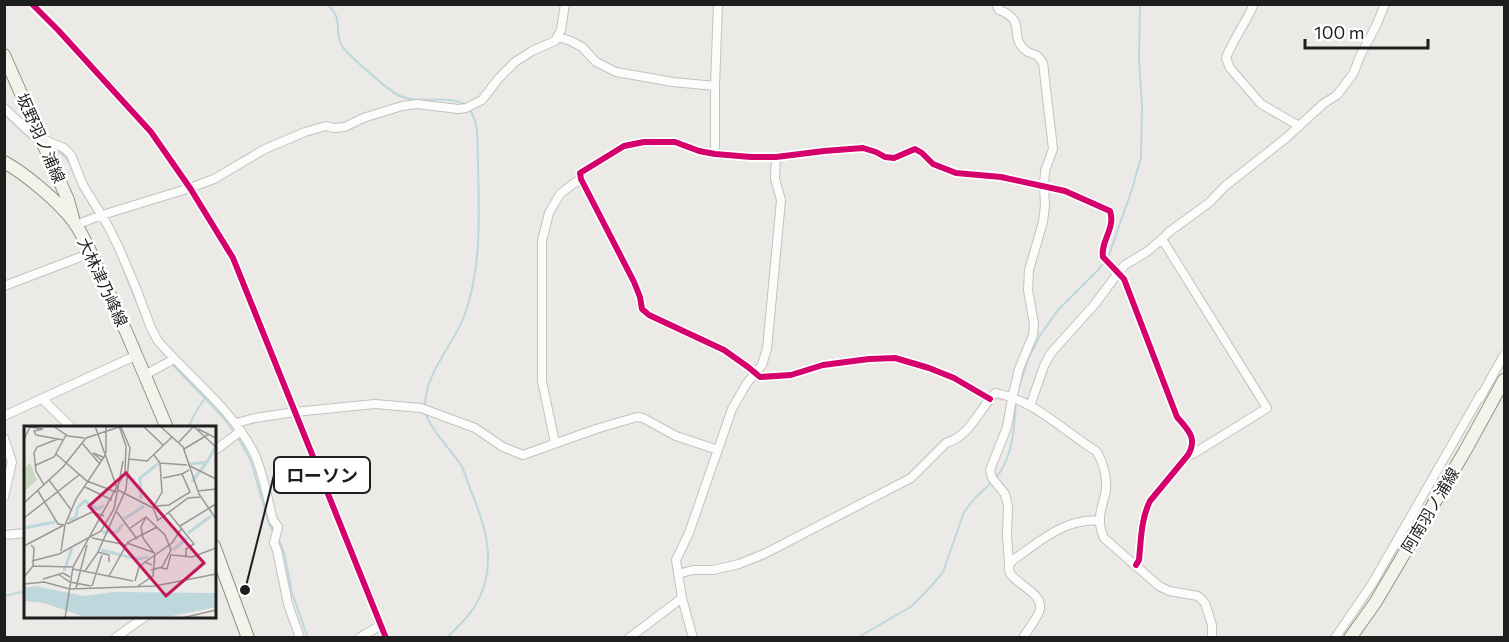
<svg xmlns="http://www.w3.org/2000/svg" width="1509" height="642" font-family="Commissioner,'Noto Sans JP',sans-serif">
  <style>
    .lines { fill: none; stroke-linecap: round; stroke-linejoin: round }
    .stream { stroke: #bdd7dc; stroke-width: 2 }
    .minor-casing { stroke: #c3c2c1; stroke-width: 10 }
    .secondary-casing { stroke: #939481; stroke-width: 14 }
    .minor { stroke: #fcfcfb; stroke-width: 8 }
    .secondary { stroke: #f3f2eb; stroke-width: 12 }
    .cycleway-casing { stroke: #fff; stroke-width: 10 }
    .cycleway { stroke: #d6006c; stroke-width: 6 }
    .labels { text-anchor: middle; stroke-width: 5; stroke-linejoin: round; paint-order: stroke }
    .street-label { font-size: 16px; fill: #1e1e1e; stroke: #fff }
    .inset-river { fill: none; stroke: #bdd7dc; stroke-width: 3 }
    .inset-road { fill: none; stroke: #9a9897; stroke-width: 1.5 }
    .view { fill: #c2185b; fill-opacity: 0.15; stroke: #c2185b; stroke-width: 3 }
    .inset-edge { fill: none; stroke: #1e1e1e; stroke-width: 3 }
    .leader { fill: none; stroke: #1e1e1e; stroke-width: 2 }
    .callout-dot { fill: #1e1e1e; stroke: #fff; stroke-width: 2 }
    .callout { fill: #fff; stroke: #1e1e1e; stroke-width: 2 }
    .callout-label { font-size: 18px; text-anchor: middle; font-weight: bold; fill: #1e1e1e }
  </style>
  <rect width="100%" height="100%" fill="#eceae7"/>
  <g class="lines">
    <path class="stream" d="M 326,4 C 345,18 333,30 342,46 C 347,54 388,90 398,95 C 419,106 446,93 466,105
      M 4,114 L 31,139 L 38,144
      M 49,148 C 70,155 68,161 77,180
      M 82,191 L 96,214
      M 118,256 L 143,318
      M 148,331 L 154,342
      M 171,363 L 221,415 L 234,432
      M 1017,394 L 1028,359 L 1041,334 L 1058,310 L 1099,269 L 1109,255 L 1133,186 L 1141,157 L 1142,105 L 1139,60 L 1140,4
      M 425,406 C 425,372 454,345 465,314 C 482,265 479,213 478,163 C 477,146 480,122 469,109
      M 425,412 C 432,432 449,447 461,465 C 465,473 468,483 471,491 C 487,529 498,568 475,606 C 468,618 456,628 447,638
      M 188,428 L 195,413 L 205,398
      M 237,436 L 251,461 L 269,524 L 273,531
      M 995,479 C 1013,458 1014,430 1016,402
      M 278,538 L 284,552 L 292,593 L 308,638
      M 4,596 L 26,591
      M 857,638 L 912,606 L 933,584 L 943,572 L 964,512 L 974,499 L 991,483"/>
    <defs>
      <path id="minor" d="M 32,4 L 58,30 L 151,132 L 190,188 L 233,258 L 386,638
        M 996,4 L 999,10 C 1027,20 1009,35 1024,49 C 1032,57 1035,50 1043,63 L 1053,149 L 1045,171 L 1044,187 L 1045,205 L 1043,222 L 1029,270 L 1028,290 L 1034,324 L 1033,335 L 1019,369 L 1012,399 L 1007,427 L 990,470 L 992,478 L 1005,494 L 1008,506 L 1007,536 L 1009,565
        M 1254,4 C 1246,23 1233,39 1226,58 L 1230,68 L 1261,104 L 1299,126
        M 559,37 L 571,41 L 582,47 L 596,62 L 616,72 L 673,82 L 715,86
        M 4,108 L 33,135 L 64,148 L 71,155 L 83,185 L 108,226 L 119,248 L 136,288 L 151,328 L 158,341 C 190,378 232,409 254,453 C 264,474 267,498 273,520 L 278,527 L 274,543 L 277,550 L 288,604 L 300,638
        M 715,154 L 715,86 L 718,4
        M 76,225 L 99,216 L 190,188 L 214,179 L 265,149 L 305,132 L 326,126 L 334,128 L 345,127 L 363,118 L 402,106 L 417,104 L 458,109 L 466,108 L 482,100 L 498,79 L 515,62 L 532,51 L 555,41 L 561,30 L 565,4
        M 1162,239 L 1169,232 L 1210,202 L 1224,187 L 1286,138 L 1323,104 L 1337,95 L 1353,74 L 1361,54 L 1376,26 L 1385,4
        M 4,286 L 91,253
        M 145,375 L 174,359
        M 1480,398 L 1504,355
        M 42,399 L 72,428
        M 990,399 L 954,378 L 929,368 L 895,358 L 869,359 L 823,365 L 791,375 L 760,377 L 748,367 L 724,350 L 649,315 L 642,309 L 640,297 L 634,282 L 581,179 L 580,173 L 624,146 L 644,142 L 675,142 L 699,151 L 715,154 L 751,157 L 776,157 L 824,151 L 863,148 L 876,152 L 885,157 L 894,158 L 915,149 L 922,153 L 933,164 L 956,173 L 1001,177 L 1065,191 L 1110,211 C 1116,228 1100,242 1103,257 L 1124,279 L 1177,417 C 1188,430 1198,438 1188,455 L 1150,501 C 1141,519 1141,540 1139,560 L 1136,565
        M 1030,406 L 1044,366 L 1051,353 L 1095,304 L 1118,273 L 1125,265 L 1148,251 L 1162,239 L 1267,408 L 1193,454 L 1188,455
        M 4,416 L 137,355
        M 236,423 L 255,418 L 295,412 L 375,404 L 421,408 L 475,428 L 503,447 L 523,455 L 596,429 L 637,417 L 643,418 L 676,436 L 718,450
        M 4,438 L 12,462 L 4,497
        M 555,443 L 542,381 L 542,241 L 549,213 L 560,194 L 573,184 L 581,179
        M 214,451 L 241,431
        M 4,535 L 26,533
        M 678,574 L 693,570 L 713,570 L 739,564 L 764,554 L 911,478 L 946,443 C 970,436 979,410 995,393 C 1033,399 1065,432 1096,451 C 1103,461 1107,477 1106,489 C 1105,499 1100,508 1100,518 C 1099,525 1101,531 1104,538 L 1159,586 L 1169,591 L 1198,596 L 1205,603 L 1212,625 L 1212,638
        M 115,638 L 146,616
        M 359,638 L 381,625
        M 629,638 L 682,598
        M 693,638 L 682,598 L 676,560 L 689,533 L 732,409 L 747,383 L 762,365 L 767,349 L 781,200 L 775,179 L 776,157
        M 1023,638 C 1028,629 1038,618 1040,609 C 1043,591 1009,582 1009,569 C 1008,565 1011,563 1013,560 C 1039,542 1066,517 1100,521
        M 1335,638 L 1372,584 L 1481,394"/>
      <path id="secondary" d="M 4,55 L 68,200 L 73,218
        M 4,162 C 26,174 59,202 74,222 C 86,239 94,261 103,279 C 125,328 146,378 167,428
        M 214,546 L 248,638
        M 1350,638 L 1375,603 L 1465,451 L 1504,380"/>
    </defs>
    <use href="#minor" class="minor-casing"/>
    <use href="#secondary" class="secondary-casing"/>
    <use href="#minor" class="minor"/>
    <use href="#secondary" class="secondary"/>
    <defs>
      <path id="cycleway" d="M 32,4 L 58,30 L 151,132 L 190,188 L 233,258 L 386,638
        M 990,399 L 954,378 L 929,368 L 895,358 L 869,359 L 823,365 L 791,375 L 760,377 L 748,367 L 724,350 L 649,315 L 642,309 L 640,297 L 634,282 L 581,179 L 580,173 L 624,146 L 644,142 L 675,142 L 699,151 L 715,154 L 751,157 L 776,157 L 824,151 L 863,148 L 876,152 L 885,157 L 894,158 L 915,149 L 922,153 L 933,164 L 956,173 L 1001,177 L 1065,191 L 1110,211 C 1116,228 1100,242 1103,257 L 1124,279 L 1177,417 C 1188,430 1198,438 1188,455 L 1150,501 C 1141,519 1141,540 1139,560 L 1136,565"/>
    </defs>
    <use href="#cycleway" class="cycleway-casing"/>
    <use href="#cycleway" class="cycleway"/>
  </g>
  <g class="labels">
    <g class="street-label">
      <text transform="translate(41 138) rotate(66)" y="6">坂野羽ノ浦線</text>
      <text transform="translate(103 282) rotate(65)" y="6">大林津乃峰線</text>
      <text transform="translate(1430 510) rotate(-59)" y="6">阿南羽ノ浦線</text>
    </g>
  </g>
  <g transform="translate(24 426)">
    <rect width="192" height="192" fill="#eceae7"/>
    <path d="M 6,37 L 13,54 L 0,66 L 0,42 Z" fill="#c9d8be"/>
    <path d="M 11,160 L 60,170 L 89,166 L 192,167 L 192,181 L 143,191 L 58,190 L 20,177 L 0,175 L 0,162 Z" fill="#bdd7dc"/>
    <path class="inset-river" d="M 165,38 L 183,36 L 192,20M 168,56 L 182,37M 117,73 L 116,52 L 135,37M 100,93 L 120,80M 45,94 L 52,91 L 54,81 L 61,75 L 73,83 L 80,80M 0,102 L 31,96M 78,106 L 93,106 L 99,98M 164,107 L 187,90M 77,124 L 113,133 L 124,131M 149,124 L 163,112M 40,145 L 48,122"/>
    <path class="inset-road" d="M 29,0 L 44,10 L 60,12M 71,0 L 93,62M 112,0 L 134,0M 119,0 L 139,19M 136,0 L 159,21 L 175,68 L 192,93M 169,0 L 192,21M 174,3 L 192,12M 74,8 L 95,1M 0,13 L 6,1 L 19,3 L 10,5 L 12,9 L 39,14M 155,16 L 169,1M 58,17 L 75,37M 160,23 L 185,8M 82,27 L 82,0M 32,28 L 63,55 L 92,66M 130,29 L 136,37 L 163,39M 105,33 L 123,35 L 148,11M 77,34 L 69,27 L 79,31M 12,39 L 30,31 L 42,9M 164,39 L 192,53M 139,52 L 158,48M 25,54 L 48,85M 20,59 L 12,45 L 10,27 L 13,21 L 34,13M 61,61 L 88,74M 94,64 L 129,82M 14,65 L 34,98 L 40,99M 174,65 L 192,63M 0,77 L 39,41 L 62,12 L 74,8M 133,80 L 145,79 L 166,66 L 158,48 L 165,44M 93,86 L 113,113M 144,86 L 170,118 L 162,123 L 162,131M 122,91 L 117,101 L 119,112 L 130,127M 0,92 L 55,49M 134,94 L 129,82 L 138,66 L 136,37M 133,95 L 164,72 L 176,71M 43,98 L 68,86 L 80,90M 156,100 L 192,78M 105,103 L 122,91 L 141,109 L 147,124 L 138,141 L 127,144M 68,112 L 102,119M 103,117 L 131,127M 0,120 L 40,99M 37,125 L 41,99 L 52,73 L 82,28M 74,126 L 102,63 L 106,22 L 97,1M 148,129 L 168,131 L 192,122M 8,135 L 35,128 L 77,105 L 90,83 L 99,35M 121,136 L 148,117 L 158,102M 9,140 L 49,141M 137,142 L 143,143 L 147,128M 49,143 L 109,155M 61,145 L 74,126 L 85,129 L 85,136M 34,148 L 46,156 L 67,160M 85,150 L 104,116 L 133,101M 0,151 L 9,140 L 10,122 L 7,119M 19,153 L 39,147 L 46,151M 111,155 L 115,141 L 121,136 L 128,139M 0,158 L 20,156 L 46,163M 68,160 L 78,129M 114,160 L 129,150 L 131,128M 52,162 L 63,119M 46,163 L 131,160 L 192,148M 41,192 L 49,141 L 101,46 L 102,20 L 95,0M 158,192 L 192,184"/>
    <path class="view" d="M 102,47 L 180,137 L 142,170 L 65,80 Z"/>
    <rect width="192" height="192" class="inset-edge"/>
  </g>
  <path class="leader" d="M245 590L274 475"/>
  <circle class="callout-dot" cx="245" cy="590" r="6"/>
  <rect class="callout" x="274" y="457" width="96" height="36" rx="6"/>
  <g class="callout-label">
    <text x="322" y="482">ローソン</text>
  </g>
  <rect width="1509" height="642" fill="none" stroke="#1e1e1e" stroke-width="12"/>
  <path d="M1305 39v9h123v-9" fill="none" stroke="#1e1e1e" stroke-width="3"/>
  <text x="1314" y="39" font-size="18" fill="#1e1e1e" stroke="#ffffff" stroke-width="4.5" paint-order="stroke">100 m</text>
</svg>
